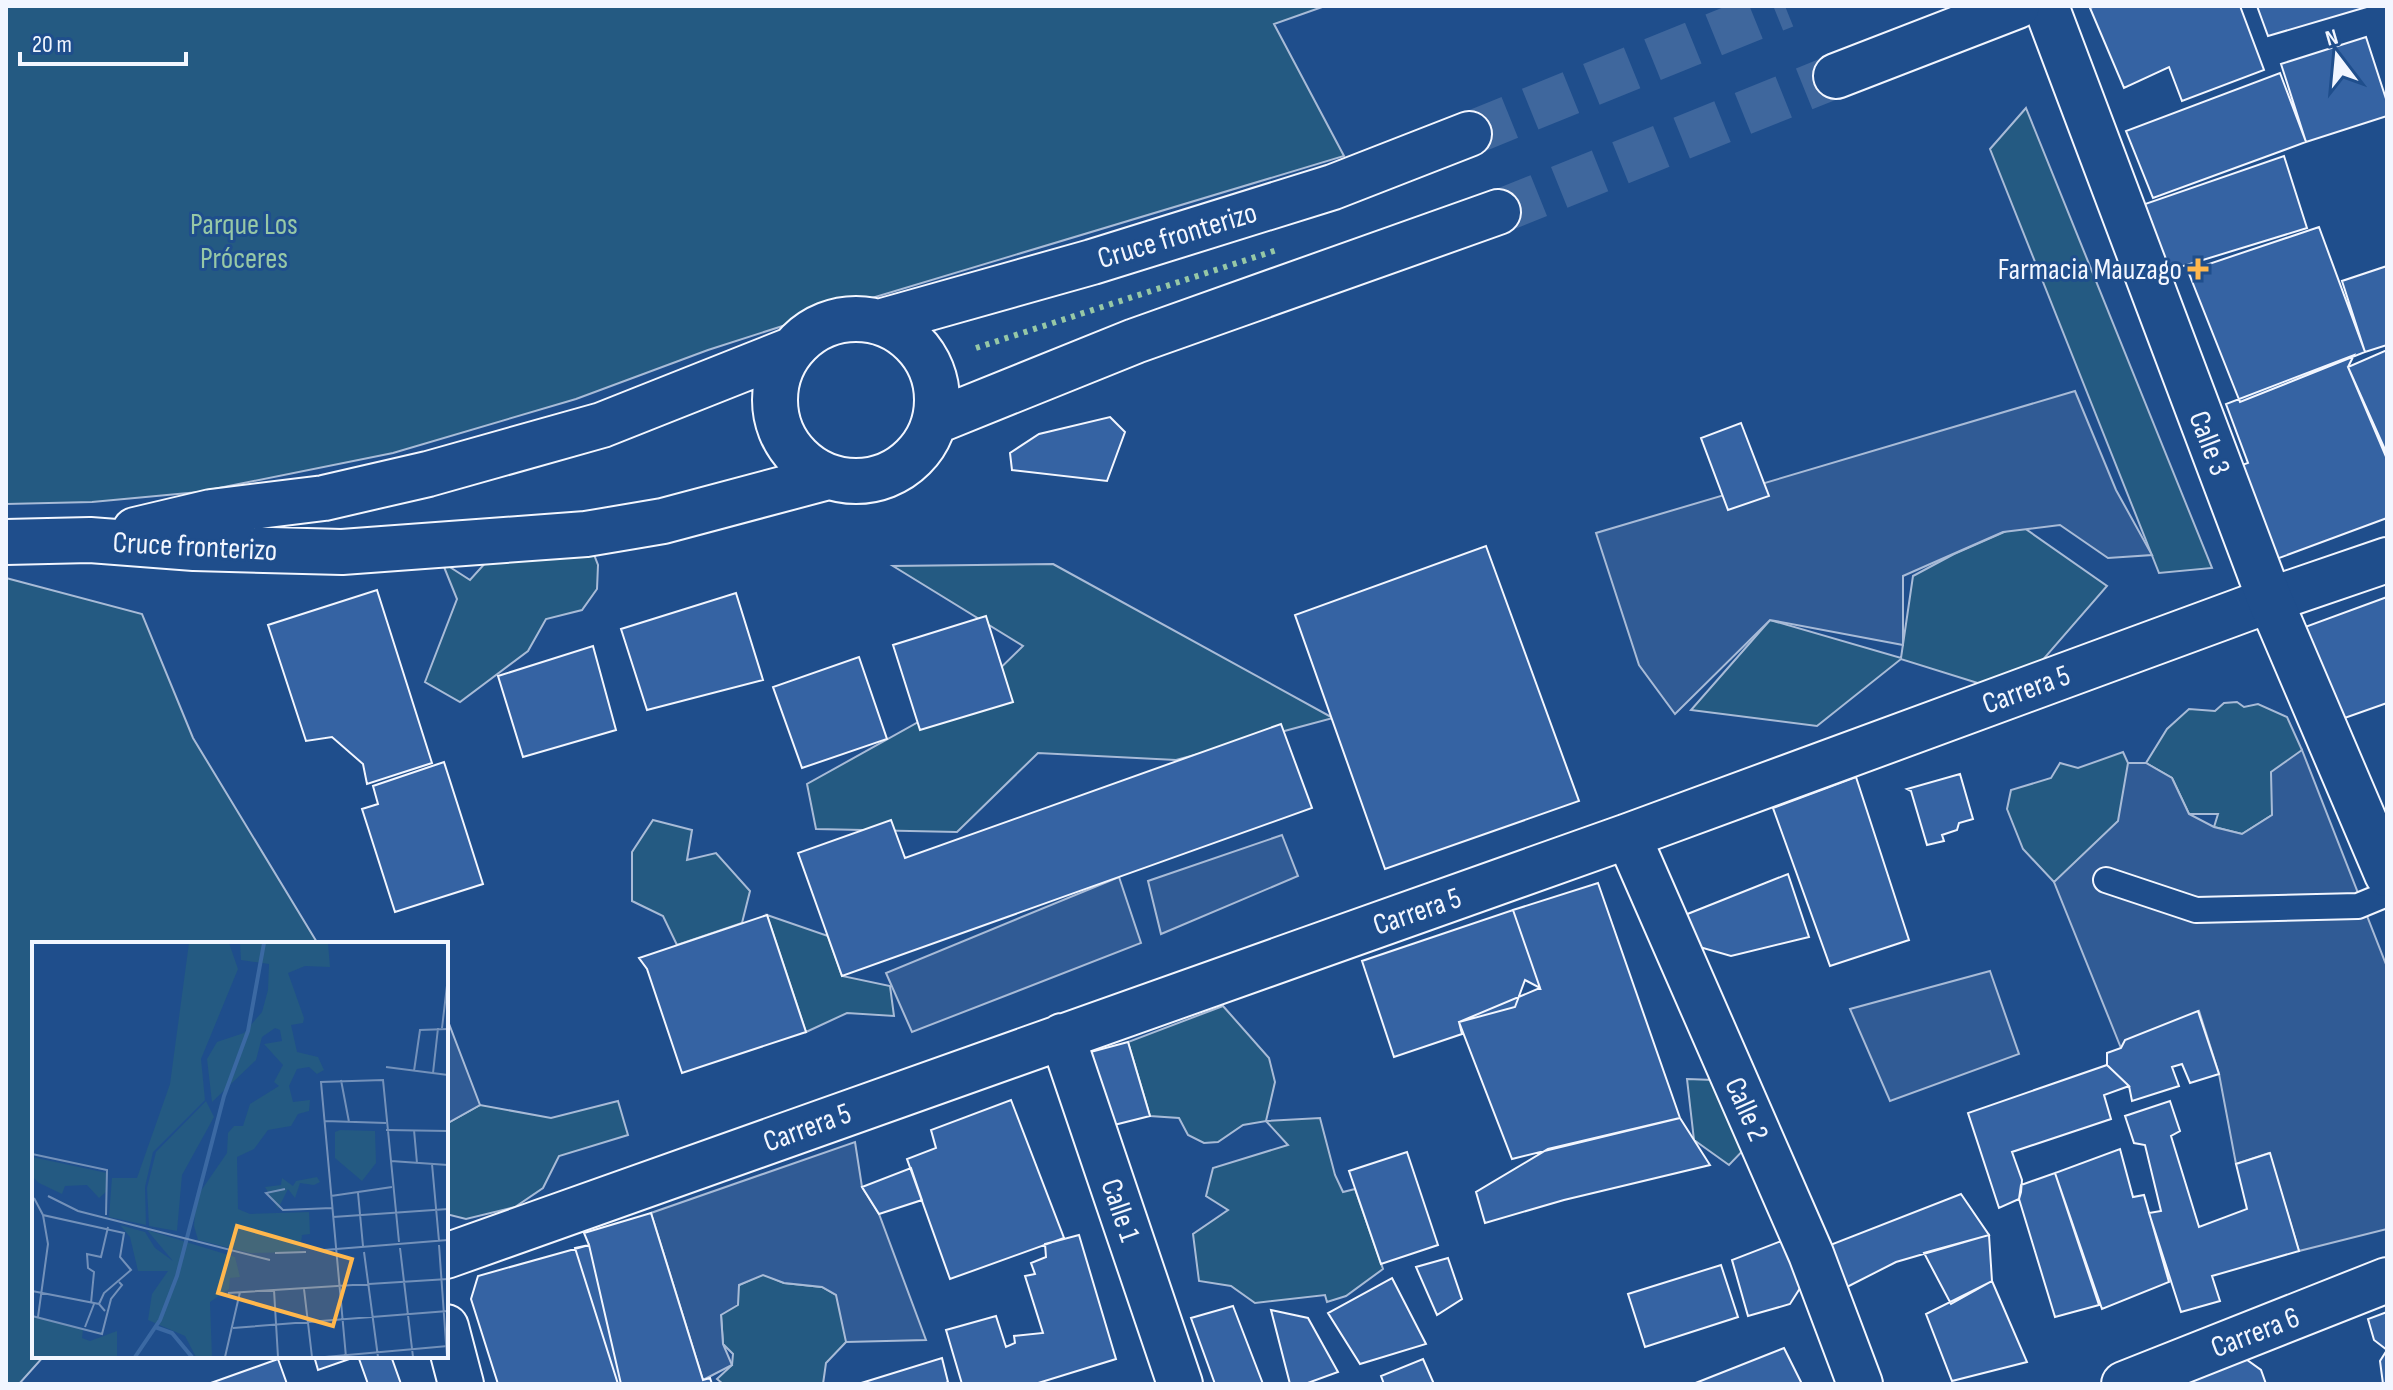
<svg xmlns="http://www.w3.org/2000/svg" width="2393" height="1390" font-family="'Sofia Sans Condensed',sans-serif">
  <style>
    .green { fill: #245a82; stroke: #a8bbd7; stroke-width: 2 }
    .parking { fill: #305b95; stroke: #a8bbd7; stroke-width: 2 }
    .building { fill: #3563a3; stroke: #f2f6ff; stroke-width: 2 }
    .lines { fill: none; stroke-linecap: round; stroke-linejoin: round }
    .highway-tunnel { stroke: #3f679d; stroke-width: 44; stroke-dasharray: 44 22; stroke-linecap: butt }
    .lane-casing { stroke: #f2f6ff; stroke-width: 28 }
    .street-casing { stroke: #f2f6ff; stroke-width: 48 }
    .secondary-casing { stroke: #f2f6ff; stroke-width: 48 }
    .highway-casing { stroke: #f2f6ff; stroke-width: 48 }
    .lane { stroke: #1f4e8c; stroke-width: 24 }
    .street { stroke: #1f4e8c; stroke-width: 44 }
    .secondary { stroke: #1f4e8c; stroke-width: 44 }
    .highway { stroke: #1f4e8c; stroke-width: 44 }
    .hedge { stroke: #97c8a6; stroke-width: 6; stroke-dasharray: 4 6; stroke-linecap: butt }
    .poi-dot { fill: #ffb74d; stroke: #1f4e8c; stroke-width: 3 }
    .labels { text-anchor: middle; stroke-width: 6; stroke-linejoin: round; paint-order: stroke }
    .park-label { font-size: 30px; fill: #97c8a6; stroke: #1f4e8c }
    .street-label { font-size: 30px; fill: #f2f6ff; stroke: #1f4e8c }
    .poi-label { font-size: 30px; fill: #f2f6ff; stroke: #1f4e8c; text-anchor: end }
    .inset-river { fill: none; stroke: #3b69a3; stroke-width: 4 }
    .inset-road { fill: none; stroke: #7391ba; stroke-width: 2 }
    .view { fill: #ffb74d; fill-opacity: 0.15; stroke: #ffb74d; stroke-width: 4 }
    .inset-edge { fill: none; stroke: #f2f6ff; stroke-width: 4 }
  </style>
  <rect width="100%" height="100%" fill="#1f4e8c"/>
  <path class="green" d="M 6,6 L 1325,6 L 1274,24 L 1344,156 L 842,307 L 708,350 L 576,399 L 393,453 L 199,492 L 92,502 L 6,504 Z
    M 2026,108 L 2212,568 L 2159,573 L 1990,149 Z
    M 2020,525 L 2107,586 L 2013,694 L 1901,659 L 1817,726 L 1691,710 L 1770,620 L 1901,658 L 1913,576 L 1954,554 Z
    M 586,534 L 598,565 L 597,589 L 582,610 L 546,619 L 528,651 L 460,702 L 425,682 L 457,599 L 442,562 L 470,580 L 506,540 Z
    M 1053,564 L 1333,718 L 1176,760 L 1038,753 L 957,832 L 816,829 L 807,784 L 981,687 L 1023,646 L 893,566 Z
    M 6,578 L 142,614 L 193,738 L 318,944 L 34,944 L 34,1356 L 44,1356 L 19,1384 L 6,1384 Z
    M 2237,702 L 2244,707 L 2258,704 L 2287,717 L 2302,750 L 2272,815 L 2242,834 L 2214,827 L 2218,814 L 2189,814 L 2172,778 L 2146,763 L 2167,729 L 2189,709 L 2215,711 L 2224,703 Z
    M 2123,752 L 2128,763 L 2133,804 L 2076,871 L 2054,882 L 2023,849 L 2007,809 L 2011,790 L 2051,778 L 2060,763 L 2078,768 Z
    M 653,820 L 692,830 L 687,860 L 716,853 L 750,891 L 742,923 L 677,945 L 663,916 L 632,901 L 632,852 Z
    M 767,915 L 828,936 L 842,976 L 890,986 L 894,1016 L 847,1013 L 806,1032 Z
    M 1223,1006 L 1269,1058 L 1275,1082 L 1266,1121 L 1320,1118 L 1335,1175 L 1343,1192 L 1355,1189 L 1383,1269 L 1346,1296 L 1327,1302 L 1325,1295 L 1255,1303 L 1231,1286 L 1199,1281 L 1193,1234 L 1228,1210 L 1206,1196 L 1213,1168 L 1288,1145 L 1266,1121 L 1243,1125 L 1218,1142 L 1204,1143 L 1188,1135 L 1179,1118 L 1150,1116 L 1128,1042 Z
    M 1687,1079 L 1714,1080 L 1755,1138 L 1729,1165 L 1694,1140 Z
    M 618,1101 L 628,1135 L 559,1156 L 543,1188 L 515,1207 L 466,1219 L 446,1214 L 446,1124 L 480,1105 L 551,1118 Z
    M 763,1274 L 784,1283 L 822,1287 L 836,1295 L 847,1310 L 846,1342 L 826,1363 L 823,1384 L 723,1384 L 717,1379 L 732,1365 L 733,1354 L 723,1344 L 721,1314 L 739,1285 Z"/>
  <path class="parking" d="M 2075,391 L 2116,490 L 2152,555 L 2108,558 L 2060,525 L 2003,532 L 1903,576 L 1903,645 L 1770,620 L 1675,714 L 1639,665 L 1596,533 Z
    M 2302,750 L 2387,967 L 2387,1229 L 2299,1251 L 2269,1153 L 2236,1164 L 2219,1074 L 2199,1011 L 2121,1048 L 2054,882 L 2118,821 L 2128,763 L 2146,763 L 2172,778 L 2189,814 L 2214,827 L 2242,834 L 2272,815 L 2271,772 Z
    M 1282,835 L 1298,876 L 1161,934 L 1148,881 Z
    M 1119,877 L 1141,943 L 912,1032 L 886,973 Z
    M 1990,971 L 2019,1054 L 1890,1101 L 1850,1009 Z
    M 446,1016 L 480,1105 L 446,1124 Z
    M 855,1142 L 862,1187 L 879,1214 L 926,1340 L 846,1342 L 836,1295 L 822,1287 L 784,1283 L 763,1275 L 739,1285 L 738,1305 L 721,1315 L 723,1344 L 732,1365 L 703,1380 L 651,1213 Z"/>
  <path class="building" d="M 2095,6 L 2240,6 L 2264,70 L 2182,101 L 2169,67 L 2124,88 L 2090,8 Z
    M 2257,6 L 2370,6 L 2268,36 Z
    M 2366,37 L 2387,102 L 2387,116 L 2306,142 L 2281,64 Z
    M 2280,73 L 2306,142 L 2153,198 L 2126,131 Z
    M 2284,156 L 2307,228 L 2167,271 L 2145,204 Z
    M 2319,227 L 2365,352 L 2240,402 L 2188,271 Z
    M 2387,266 L 2387,345 L 2365,352 L 2342,281 Z
    M 2387,350 L 2387,459 L 2348,367 Z
    M 2354,355 L 2348,367 L 2387,454 L 2387,518 L 2271,561 L 2236,467 L 2248,463 L 2226,404 Z
    M 1110,417 L 1125,432 L 1107,481 L 1012,470 L 1010,453 L 1039,434 Z
    M 1741,423 L 1769,496 L 1728,510 L 1701,438 Z
    M 1486,546 L 1579,801 L 1385,869 L 1295,615 Z
    M 377,590 L 432,763 L 367,784 L 363,764 L 332,737 L 306,741 L 268,625 Z
    M 736,593 L 763,680 L 647,710 L 621,629 Z
    M 2387,597 L 2387,703 L 2339,720 L 2305,627 Z
    M 986,616 L 1013,702 L 920,730 L 893,645 Z
    M 593,646 L 616,730 L 523,757 L 498,676 Z
    M 859,657 L 887,739 L 802,768 L 773,687 Z
    M 1281,724 L 1312,808 L 842,976 L 798,853 L 891,820 L 905,858 Z
    M 444,762 L 483,884 L 395,912 L 362,809 L 378,804 L 373,786 Z
    M 1960,774 L 1973,819 L 1959,823 L 1957,830 L 1942,835 L 1944,841 L 1927,845 L 1911,791 L 1907,789 Z
    M 1856,777 L 1909,940 L 1830,966 L 1773,808 Z
    M 1788,874 L 1809,937 L 1731,956 L 1689,944 L 1685,915 Z
    M 1598,883 L 1680,1118 L 1512,1159 L 1459,1022 L 1540,988 L 1513,910 Z
    M 1513,910 L 1540,988 L 1525,980 L 1515,1007 L 1459,1022 L 1462,1034 L 1394,1057 L 1362,961 Z
    M 767,915 L 806,1032 L 682,1073 L 647,969 L 639,958 Z
    M 2198,1011 L 2219,1074 L 2190,1083 L 2182,1064 L 2172,1067 L 2179,1086 L 2132,1101 L 2129,1086 L 2107,1065 L 2107,1053 L 2121,1048 L 2125,1040 Z
    M 1128,1042 L 1150,1116 L 1106,1127 L 1083,1054 Z
    M 2107,1065 L 2129,1086 L 2104,1095 L 2111,1119 L 2012,1152 L 2022,1180 L 2021,1192 L 2019,1199 L 1999,1208 L 1968,1113 Z
    M 1011,1100 L 1064,1238 L 950,1279 L 907,1159 L 936,1148 L 931,1130 Z
    M 2170,1101 L 2180,1131 L 2171,1136 L 2199,1227 L 2247,1209 L 2236,1164 L 2270,1153 L 2299,1251 L 2212,1276 L 2220,1301 L 2181,1312 L 2149,1213 L 2161,1211 L 2145,1145 L 2134,1143 L 2125,1116 Z
    M 1680,1118 L 1710,1165 L 1564,1200 L 1485,1223 L 1476,1192 L 1548,1149 Z
    M 2120,1149 L 2133,1197 L 2144,1195 L 2169,1282 L 2102,1309 L 2055,1173 Z
    M 1407,1152 L 1438,1245 L 1381,1264 L 1349,1171 Z
    M 911,1168 L 922,1200 L 879,1214 L 862,1187 Z
    M 2055,1173 L 2099,1305 L 2055,1317 L 2019,1199 L 2021,1185 Z
    M 1961,1194 L 1989,1235 L 1896,1262 L 1841,1290 L 1825,1247 Z
    M 651,1213 L 703,1380 L 710,1378 L 712,1384 L 618,1384 L 575,1248 L 589,1245 L 584,1233 Z
    M 1079,1235 L 1116,1359 L 1035,1384 L 962,1384 L 946,1330 L 996,1316 L 1006,1347 L 1015,1343 L 1014,1336 L 1043,1333 L 1025,1276 L 1035,1274 L 1031,1263 L 1046,1257 L 1045,1244 Z
    M 1797,1235 L 1809,1274 L 1790,1304 L 1748,1316 L 1732,1260 Z
    M 1989,1235 L 1992,1281 L 1951,1304 L 1924,1253 Z
    M 589,1245 L 621,1384 L 498,1384 L 471,1299 L 478,1276 Z
    M 1448,1258 L 1462,1299 L 1437,1315 L 1416,1267 Z
    M 1721,1265 L 1738,1317 L 1645,1347 L 1628,1294 Z
    M 1392,1278 L 1426,1344 L 1360,1364 L 1328,1313 Z
    M 1992,1281 L 2027,1362 L 1952,1381 L 1926,1314 Z
    M 1233,1306 L 1263,1384 L 1215,1384 L 1191,1318 Z
    M 1271,1310 L 1308,1318 L 1338,1372 L 1305,1384 L 1290,1384 Z
    M 2387,1312 L 2387,1350 L 2374,1340 L 2368,1319 Z
    M 1784,1348 L 1802,1384 L 1693,1384 Z
    M 2387,1350 L 2387,1384 L 2383,1384 L 2380,1361 Z
    M 314,1356 L 391,1356 L 401,1384 L 368,1384 L 358,1356 L 318,1370 Z
    M 2243,1357 L 2261,1370 L 2266,1384 L 2183,1384 Z
    M 942,1358 L 948,1382 L 944,1384 L 858,1384 Z
    M 278,1359 L 287,1384 L 208,1384 Z
    M 1423,1359 L 1434,1384 L 1384,1384 L 1381,1376 Z"/>
  <g class="lines">
    <path class="highway-tunnel" d="M 1469,134 L 1785,6
      M 1498,212 L 1836,76"/>
    <defs>
      <path id="lane" d="M 2106,880 L 2196,910 L 2358,906 L 2387,894"/>
      <path id="street" d="M 1628,836 L 1811,1254 L 1860,1384
        M 1062,1036 L 1180,1384
        M 446,1256 L 1628,836 L 2270,600 L 2387,560
        M 446,1327 L 461,1384
        M 2124,1384 L 2387,1280"/>
      <path id="secondary" d="M 2046,6 L 2270,600 L 2387,874"/>
      <path id="highway" d="M 1836,76 L 2017,6
        M775 400a81 81 0 1 1 162 0a81 81 0 1 1-162 0Z
        M 879,322 L 1092,262 L 1333,187 L 1469,134
        M 934,422 L 1135,341 L 1498,212
        M 135,530 L 211,512 L 324,498 L 428,474 L 602,425 L 791,350
        M 6,542 L 90,540 L 194,548 L 342,552 L 586,534 L 663,521 L 828,477"/>
    </defs>
    <use href="#lane" class="lane-casing"/>
    <use href="#street" class="street-casing"/>
    <use href="#secondary" class="secondary-casing"/>
    <use href="#highway" class="highway-casing"/>
    <use href="#lane" class="lane"/>
    <use href="#street" class="street"/>
    <use href="#secondary" class="secondary"/>
    <use href="#highway" class="highway"/>
    <path class="hedge" d="M 976,348 L 1280,249"/>
  </g>
  <path class="poi-dot" d="M2194 257h8v8h8v8h-8v8h-8v-8h-8v-8h8z"/>
  <g class="labels">
    <g class="park-label">
      <text x="244" y="234">Parque Los<tspan x="244" dy="34">Próceres</tspan></text>
    </g>
    <g class="street-label">
      <text transform="translate(1177 235) rotate(-17)" y="10">Cruce fronterizo</text>
      <text transform="translate(2210 443) rotate(69)" y="10">Calle 3</text>
      <text transform="translate(195 546) rotate(3)" y="10">Cruce fronterizo</text>
      <text transform="translate(2026 689) rotate(-20)" y="10">Carrera 5</text>
      <text transform="translate(1417 911) rotate(-19)" y="10">Carrera 5</text>
      <text transform="translate(1747 1109) rotate(66)" y="10">Calle 2</text>
      <text transform="translate(807 1127) rotate(-20)" y="10">Carrera 5</text>
      <text transform="translate(1121 1210) rotate(71)" y="10">Calle 1</text>
      <text transform="translate(2255 1332) rotate(-21)" y="10">Carrera 6</text>
    </g>
    <g class="poi-label">
      <text x="2182" y="279">Farmacia Mauzago</text>
    </g>
  </g>
  <g transform="translate(32 942)">
    <rect width="416" height="416" fill="#1f4e8c"/>
    <path d="M 157,1 L 197,1 L 206,27 L 169,117 L 173,158 L 121,210 L 113,245 L 114,283 L 77,275 L 80,236 L 105,236 L 138,142 ZM 208,1 L 296,1 L 298,25 L 273,24 L 256,31 L 272,76 L 271,81 L 259,83 L 265,110 L 286,115 L 292,128 L 285,132 L 277,125 L 265,127 L 257,144 L 261,160 L 278,158 L 277,169 L 266,172 L 259,184 L 236,188 L 222,207 L 205,215 L 206,267 L 218,272 L 277,270 L 278,292 L 270,293 L 268,310 L 218,311 L 166,298 L 162,284 L 164,256 L 195,211 L 196,191 L 202,184 L 211,184 L 218,162 L 247,144 L 242,140 L 251,123 L 232,102 L 250,99 L 248,88 L 243,86 L 230,95 L 224,118 L 180,160 L 175,117 L 185,100 L 212,91 L 230,70 L 236,48 L 237,22 L 209,18 ZM 174,159 L 182,175 L 150,233 L 145,289 L 117,284 L 115,246 L 124,210 ZM 308,188 L 343,189 L 344,221 L 330,239 L 303,216 L 303,190 ZM 0,215 L 75,231 L 74,250 L 67,256 L 55,243 L 33,244 L 30,252 L 7,241 L 0,234 ZM 285,235 L 288,240 L 282,243 L 268,241 L 263,256 L 256,247 L 246,267 L 233,245 L 249,243 L 250,236 L 261,244 L 264,239 ZM 88,283 L 113,290 L 123,306 L 141,319 L 115,288 L 203,315 L 208,335 L 198,336 L 197,347 L 178,360 L 180,415 L 164,415 L 153,394 L 116,378 L 120,352 L 136,329 L 106,329 L 98,295 ZM 0,375 L 51,387 L 50,396 L 58,399 L 85,389 L 85,415 L 0,415 Z" fill="#245a82"/>
    <path class="inset-river" d="M 123,385 L 140,391 L 160,415M 103,415 L 128,378 L 145,334 L 192,154 L 216,89 L 232,1"/>
    <path class="inset-road" d="M 410,86 L 416,35M 354,125 L 416,133M 382,129 L 388,88 L 416,87M 401,131 L 406,86M 309,138 L 317,180M 293,179 L 354,181M 354,188 L 416,189M 382,188 L 385,221M 0,212 L 75,228 L 74,273M 359,219 L 416,223M 400,222 L 407,299M 253,247 L 234,251 L 251,268 L 300,266M 326,251 L 331,304M 16,254 L 46,269 L 238,318M 299,254 L 360,245M 2,256 L 11,273 L 92,291 L 88,315 L 99,328 L 72,351 L 67,362M 301,275 L 416,267M 407,303 L 415,415M 368,306 L 381,415M 292,308 L 416,298M 332,310 L 346,415M 243,311 L 274,310M 272,347 L 280,415M 242,348 L 246,415M 0,349 L 67,362 L 73,369M 196,351 L 416,337M 59,361 L 62,330 L 56,326 L 55,312 L 69,315 L 76,285M 0,374 L 70,392 L 79,357 L 90,343 L 87,340M 6,375 L 16,302 L 11,273M 53,385 L 62,362M 201,386 L 416,369M 193,415 L 208,350M 293,415 L 416,404M 314,415 L 289,140 L 351,138 L 367,300"/>
    <path class="view" d="M 205,284 L 320,317 L 301,384 L 186,351 Z"/>
    <rect width="416" height="416" class="inset-edge"/>
  </g>
  <rect width="2393" height="1390" fill="none" stroke="#f2f6ff" stroke-width="16"/>
  <g transform="translate(2337 56) rotate(344)" stroke="#1f4e8c" stroke-width="6" paint-order="stroke">
  <path d="M0-6L14 30L0 20L-14 30Z" fill="#f2f6ff"/>
  <text y="-12" font-size="22" font-weight="bold" text-anchor="middle" fill="#f2f6ff">N</text>
  </g>
  <path d="M20 52v12h166v-12" fill="none" stroke="#f2f6ff" stroke-width="4"/>
  <text x="32" y="52" font-size="24" fill="#f2f6ff" stroke="#1f4e8c" stroke-width="6" paint-order="stroke">20 m</text>
</svg>
